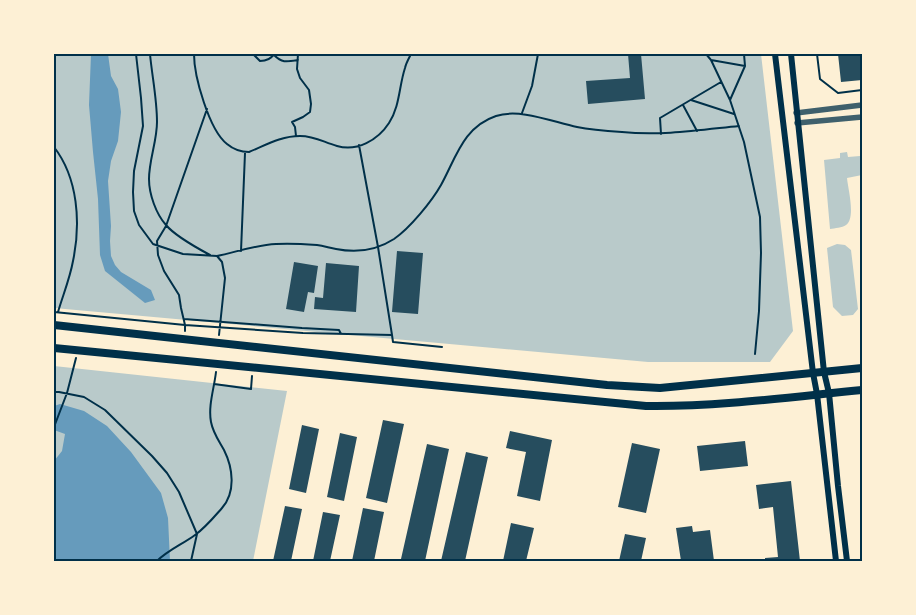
<svg xmlns="http://www.w3.org/2000/svg" width="916" height="615" font-family="'Roboto Condensed',sans-serif">
  <style>
    .green { fill: #b9caca }
    .water { fill: #669bbc }
    .building { fill: #264d5e }
    .lines { fill: none; stroke-linecap: round; stroke-linejoin: round }
    .path { stroke: #003049; stroke-width: 2 }
    .tertiary { stroke: #3f606c; stroke-width: 5.5 }
    .secondary { stroke: #003049; stroke-width: 6 }
    .primary { stroke: #003049; stroke-width: 8 }
    .neatline { fill: none; stroke: #003049; stroke-width: 2 }
  </style>
  <rect width="100%" height="100%" fill="#fdf0d5"/>
  <path class="green" d="M 54,54 L 761,54 L 793,331 L 770,362 L 648,362 L 54,308 Z
    M 847,152 L 848,157 L 860,156 L 862,175 L 847,178 C 848,189 856,218 846,225 C 842,228 835,228 830,229 L 824,160 L 840,158 L 840,153 Z
    M 837,244 L 845,245 L 851,250 L 858,309 L 853,315 L 842,316 L 833,307 L 827,248 Z
    M 54,366 L 287,391 L 253,561 L 54,561 Z"/>
  <path class="water" d="M 91,54 L 108,54 L 111,76 L 118,89 L 121,112 L 118,141 L 111,161 L 108,181 L 111,226 L 110,241 L 111,256 L 115,265 L 121,272 L 151,290 L 155,300 L 145,303 L 105,271 L 100,255 L 98,199 L 93,152 L 89,105 Z
    M 60,404 L 84,411 L 107,426 L 131,452 L 161,493 L 168,518 L 170,561 L 54,561 L 54,461 L 62,451 L 65,434 L 54,430 L 54,406 Z"/>
  <path class="building" d="M 628,54 L 641,54 L 645,99 L 588,104 L 586,81 L 630,78 Z
    M 838,54 L 862,54 L 862,80 L 841,82 Z
    M 397,251 L 423,253 L 418,314 L 392,312 Z
    M 294,262 L 318,266 L 314,293 L 308,292 L 304,312 L 286,309 Z
    M 326,263 L 359,266 L 356,312 L 314,309 L 315,297 L 323,298 Z
    M 383,420 L 404,424 L 387,503 L 366,498 Z
    M 302,425 L 319,429 L 306,493 L 289,489 Z
    M 510,431 L 552,440 L 540,501 L 517,496 L 526,452 L 506,448 Z
    M 340,433 L 357,437 L 344,501 L 327,497 Z
    M 745,441 L 748,466 L 700,471 L 697,446 Z
    M 632,443 L 660,449 L 646,513 L 618,507 Z
    M 427,444 L 449,449 L 425,561 L 413,561 L 401,559 Z
    M 466,452 L 488,457 L 465,561 L 441,561 Z
    M 791,481 L 800,561 L 765,561 L 765,558 L 778,557 L 773,507 L 759,509 L 756,485 Z
    M 285,506 L 302,509 L 291,561 L 273,561 Z
    M 363,508 L 384,512 L 374,561 L 352,561 Z
    M 323,512 L 340,515 L 330,561 L 313,561 Z
    M 511,523 L 534,528 L 526,561 L 503,561 Z
    M 692,526 L 693,532 L 710,530 L 714,561 L 681,561 L 676,528 Z
    M 625,534 L 646,538 L 641,561 L 619,561 Z"/>
  <g class="lines">
    <path class="path" d="M 136,54 L 141,98 L 143,126 L 134,171 L 133,192 L 134,211 L 139,225 L 153,244 L 183,254 L 217,256 L 222,262 L 225,278 L 219,335
      M 150,54 C 152,76 157,99 157,122 C 157,141 149,160 149,179 C 149,194 156,214 166,225 C 175,236 197,248 210,255
      M 194,54 C 194,76 209,130 227,144 C 233,149 242,152 249,152 C 266,145 281,136 300,136 C 315,136 323,142 337,146 C 357,152 378,140 389,123 C 400,106 399,86 405,68 C 406,63 409,58 411,54
      M 253,54 L 260,61 C 267,61 271,59 274,54
      M 706,54 L 711,60 L 730,100 L 744,142 L 760,217 L 761,253 L 759,311 L 755,354
      M 817,54 L 820,79 L 838,93 L 862,90
      M 274,55 C 282,63 286,62 298,60
      M 711,60 L 745,66
      M 54,76 L 55,54
      M 691,100 L 734,114
      M 730,100 L 745,66 L 744,54
      M 683,105 L 697,131
      M 522,113 L 532,86 L 538,54
      M 661,134 L 660,118 L 721,82
      M 296,136 L 295,127 L 292,122 L 303,117 L 310,112 L 311,104 L 309,90 L 300,78 L 297,69 L 298,54
      M 359,145 L 378,247 L 392,335
      M 54,147 C 78,178 81,223 73,261 C 70,278 63,295 58,312
      M 241,251 L 245,153
      M 217,256 C 236,252 256,245 276,244 C 290,243 304,244 317,245 C 324,246 330,248 336,249 C 356,253 377,250 394,239 C 410,228 432,201 441,185 C 456,158 463,127 496,116 C 520,108 553,122 577,127 C 592,130 607,131 622,132 C 661,136 700,130 739,126
      M 54,312 L 185,325 L 303,333 L 392,335 L 393,342 L 442,347
      M 184,319 L 302,328 L 339,330 L 341,334
      M 185,331 L 185,325 L 181,308 L 179,295 L 164,271 L 158,255 L 157,241 L 166,226 L 207,109
      M 214,384 L 251,389 L 252,376
      M 54,392 L 59,392 L 84,397 L 105,410 L 152,456 L 167,473 L 179,492 L 197,534 L 191,561
      M 54,427 L 67,393 L 76,358
      M 157,561 C 168,550 183,544 195,535 C 205,528 214,517 222,508 C 236,492 233,468 224,450 C 219,441 213,433 211,422 C 208,406 214,389 216,372"/>
    <path class="tertiary" d="M 796,113 L 862,105
      M 797,123 L 862,117"/>
    <path class="secondary" d="M 775,54 L 813,373 L 817,394 L 836,561
      M 791,54 L 824,372 L 829,393 L 838,486 L 847,561"/>
    <path class="primary" d="M 54,325 L 607,385 L 660,388 L 862,368
      M 54,348 L 646,406 C 718,407 791,397 862,390"/>
  </g>
  <rect width="916" height="615" fill="none" stroke="#fdf0d5" stroke-width="110"/>
  <rect x="55" y="55" width="806" height="505" class="neatline"/>
</svg>
